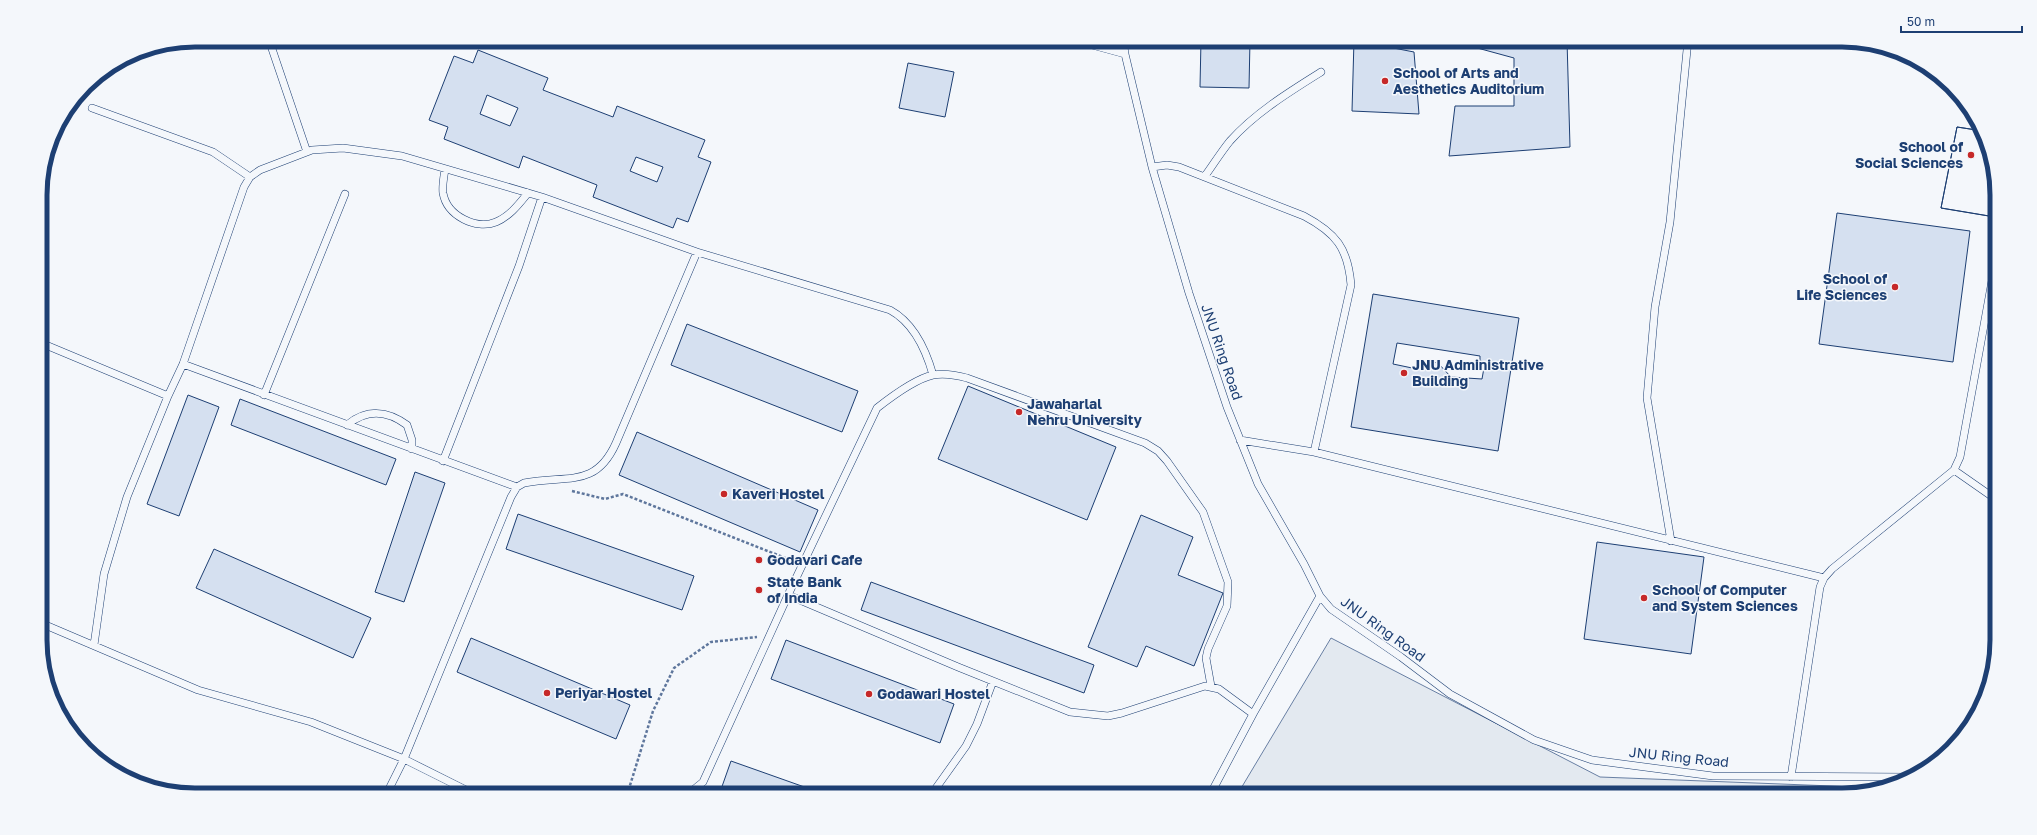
<svg xmlns="http://www.w3.org/2000/svg" width="2037" height="835" font-family="'Golos Text',sans-serif">
  <style>
    .green { fill: #e3e9f0; stroke: #687fa3 }
    .building { fill: #d5e0f0; stroke: #1d3f73; fill-rule: evenodd }
    .lines { fill: none; stroke-linecap: round; stroke-linejoin: round }
    .lane-casing { stroke: #1d3f73; stroke-width: 8 }
    .path { stroke: #5e769c; stroke-width: 2.5; stroke-dasharray: 3 2; stroke-linecap: butt }
    .lane { stroke: #f4f7fb; stroke-width: 7 }
    .poi-dot { fill: #c62828; stroke: #f4f7fb; stroke-width: 1.5 }
    .labels { text-anchor: middle; stroke-width: 3; stroke-linejoin: round; paint-order: stroke }
    .poi-label { font-size: 14px; font-weight: bold; fill: #1d3f73; stroke: #f4f7fb; text-anchor: start }
    .street-label { font-size: 14px; fill: #1d3f73; stroke: #f4f7fb }
    .rim { fill: none; stroke: #1d3f73; stroke-width: 5 }
  </style>
  <rect width="100%" height="100%" fill="#f4f7fb"/>
  <path class="green" d="M 1331,638 L 1600,777 L 1884,788 L 1852,795 L 1237,795 Z"/>
  <path class="building" d="M 1201,40 L 1250,40 L 1249,88 L 1200,87 Z
    M 1354,40 L 1378,40 L 1378,45 L 1414,52 L 1419,114 L 1352,111 Z
    M 1471,40 L 1567,40 L 1570,147 L 1449,156 L 1455,106 L 1514,106 L 1514,58 L 1470,46 Z
    M 478,50 L 548,78 L 543,90 L 613,117 L 617,106 L 705,140 L 698,157 L 711,162 L 688,222 L 677,218 L 673,228 L 593,197 L 597,185 L 523,156 L 519,168 L 444,139 L 448,127 L 429,120 L 454,56 L 473,63 ZM 487,95 L 518,108 L 510,126 L 480,114 ZM 636,157 L 663,167 L 657,182 L 630,171 Z
    M 908,63 L 954,72 L 945,117 L 899,108 Z
    M 1973,115 L 1981,128 L 1971,126 Z
    M 1973,115 L 1981,128 L 1971,126 Z
    M 1957,127 L 1983,131 L 1985,136 L 1996,175 L 1995,217 L 1941,208 Z
    M 1957,127 L 1983,131 L 1985,136 L 1996,175 L 1995,217 L 1941,208 Z
    M 1837,213 L 1970,231 L 1953,362 L 1819,344 Z
    M 1373,294 L 1519,318 L 1498,451 L 1351,427 ZM 1397,343 L 1480,356 L 1480,361 L 1485,362 L 1482,379 L 1451,377 L 1437,362 L 1417,369 L 1393,364 Z
    M 687,324 L 858,391 L 842,432 L 671,365 Z
    M 968,386 L 1116,447 L 1087,520 L 938,459 Z
    M 188,395 L 219,407 L 179,516 L 147,504 Z
    M 240,399 L 396,459 L 386,485 L 231,425 Z
    M 637,432 L 818,510 L 800,552 L 619,475 Z
    M 415,472 L 445,483 L 404,602 L 375,592 Z
    M 518,514 L 694,576 L 682,610 L 506,549 Z
    M 1141,515 L 1193,537 L 1178,575 L 1223,593 L 1194,666 L 1146,646 L 1137,667 L 1088,647 Z
    M 1597,542 L 1704,557 L 1691,654 L 1584,639 Z
    M 214,549 L 371,618 L 353,658 L 196,588 Z
    M 871,582 L 1094,665 L 1084,693 L 861,610 Z
    M 471,638 L 630,705 L 616,739 L 457,672 Z
    M 786,640 L 954,704 L 940,743 L 771,679 Z
    M 731,761 L 827,795 L 719,795 Z"/>
  <g class="lines">
    <defs>
      <path id="lane" d="M 269,40 L 307,152
        M 1070,40 L 1081,42 L 1085,40
        M 1123,40 L 1125,54 L 1152,167 L 1189,293 L 1227,407 L 1258,484 L 1304,564 L 1320,596 L 1331,609 L 1401,657 L 1450,694 L 1534,740 L 1592,760 L 1713,776 L 1909,777
        M 1081,42 L 1125,54
        M 92,108 L 213,152 L 250,177
        M 1152,167 L 1167,165 L 1179,167 L 1304,216 C 1336,233 1348,248 1351,285 L 1314,452
        M 445,169 C 444,176 442,186 443,193 C 447,216 476,230 496,222 C 510,216 519,204 528,193
        M 1205,176 C 1213,165 1221,152 1230,141 C 1255,113 1289,92 1321,72
        M 41,343 L 168,396
        M 183,364 L 517,487
        M 264,395 L 345,194
        M 347,425 C 366,409 387,410 407,425 L 412,440 L 412,449
        M 1240,440 L 1314,452 L 1824,578
        M 443,461 L 519,266 L 542,197
        M 1954,470 L 1997,500
        M 1671,541 L 1647,398 L 1655,307 L 1670,222 L 1688,40
        M 788,595 L 958,667 L 1070,712 L 1108,716 L 1122,713 L 1205,686 L 1219,689 L 1253,714
        M 43,624 L 198,690 L 311,722 L 404,759 L 476,795
        M 94,645 L 104,574 L 127,497 L 168,396 L 183,364 L 244,187 L 250,177 L 260,170 L 312,150 L 343,148 L 402,156 L 542,197 L 697,252 L 890,310 C 914,323 926,350 933,375
        M 1791,777 L 1820,587 L 1824,578 L 1832,569 L 1954,470 L 1960,457 L 1992,281 L 1996,274
        M 936,788 L 966,746 L 977,724 L 993,681
        M 386,795 L 404,759 L 511,497 L 517,487 L 524,483 C 565,474 595,490 616,443 L 697,252
        M 687,795 L 703,782 L 788,595 L 877,408 C 891,397 915,379 933,375 C 945,373 956,375 967,378 L 1145,443 L 1158,451 L 1167,461 L 1203,512 L 1228,582 L 1227,606 L 1208,649 L 1206,658 L 1211,686
        M 1210,795 L 1253,714 L 1320,596"/>
    </defs>
    <use href="#lane" class="lane-casing"/>
    <path class="path" d="M 572,491 L 605,499 L 623,494 L 793,561
      M 627,795 L 653,711 L 674,668 L 711,642 L 757,637"/>
    <use href="#lane" class="lane"/>
  </g>
  <g class="poi-dot">
    <circle cx="1385" cy="81" r="4"/>
    <circle cx="1971" cy="155" r="4"/>
    <circle cx="1895" cy="287" r="4"/>
    <circle cx="1404" cy="373" r="4"/>
    <circle cx="1019" cy="412" r="4"/>
    <circle cx="724" cy="494" r="4"/>
    <circle cx="759" cy="560" r="4"/>
    <circle cx="759" cy="590" r="4"/>
    <circle cx="1644" cy="598" r="4"/>
    <circle cx="547" cy="693" r="4"/>
    <circle cx="869" cy="694" r="4"/>
  </g>
  <g class="labels">
    <g class="poi-label">
      <text x="1393" y="78">School of Arts and<tspan x="1393" dy="16">Aesthetics Auditorium</tspan></text>
      <text x="1963" y="152" text-anchor="end">School of<tspan x="1963" dy="16">Social Sciences</tspan></text>
      <text x="1887" y="284" text-anchor="end">School of<tspan x="1887" dy="16">Life Sciences</tspan></text>
      <text x="1412" y="370">JNU Administrative<tspan x="1412" dy="16">Building</tspan></text>
      <text x="1027" y="409">Jawaharlal<tspan x="1027" dy="16">Nehru University</tspan></text>
      <text x="732" y="499">Kaveri Hostel</text>
      <text x="767" y="565">Godavari Cafe</text>
      <text x="767" y="587">State Bank<tspan x="767" dy="16">of India</tspan></text>
      <text x="1652" y="595">School of Computer<tspan x="1652" dy="16">and System Sciences</tspan></text>
      <text x="555" y="698">Periyar Hostel</text>
      <text x="877" y="699">Godawari Hostel</text>
    </g>
    <g class="street-label">
      <text transform="translate(1222 352) rotate(71)" y="5">JNU Ring Road</text>
      <text transform="translate(1383 629) rotate(36)" y="5">JNU Ring Road</text>
      <text transform="translate(1679 757) rotate(6)" y="5">JNU Ring Road</text>
    </g>
  </g>
  <path d="M0 0H2037V835H0ZM195 47H1842A148 148 0 0 1 1990 195V640A148 148 0 0 1 1842 788H195A148 148 0 0 1 47 640V195A148 148 0 0 1 195 47Z" fill="#f4f7fb" fill-rule="evenodd"/>
  <path class="rim" d="M195 47H1842A148 148 0 0 1 1990 195V640A148 148 0 0 1 1842 788H195A148 148 0 0 1 47 640V195A148 148 0 0 1 195 47Z"/>
  <path d="M1901 26v6h121v-6" fill="none" stroke="#1d3f73" stroke-width="2"/>
  <text x="1907" y="26" font-size="12" fill="#1d3f73" stroke="#f4f7fb" stroke-width="3" paint-order="stroke">50 m</text>
</svg>
